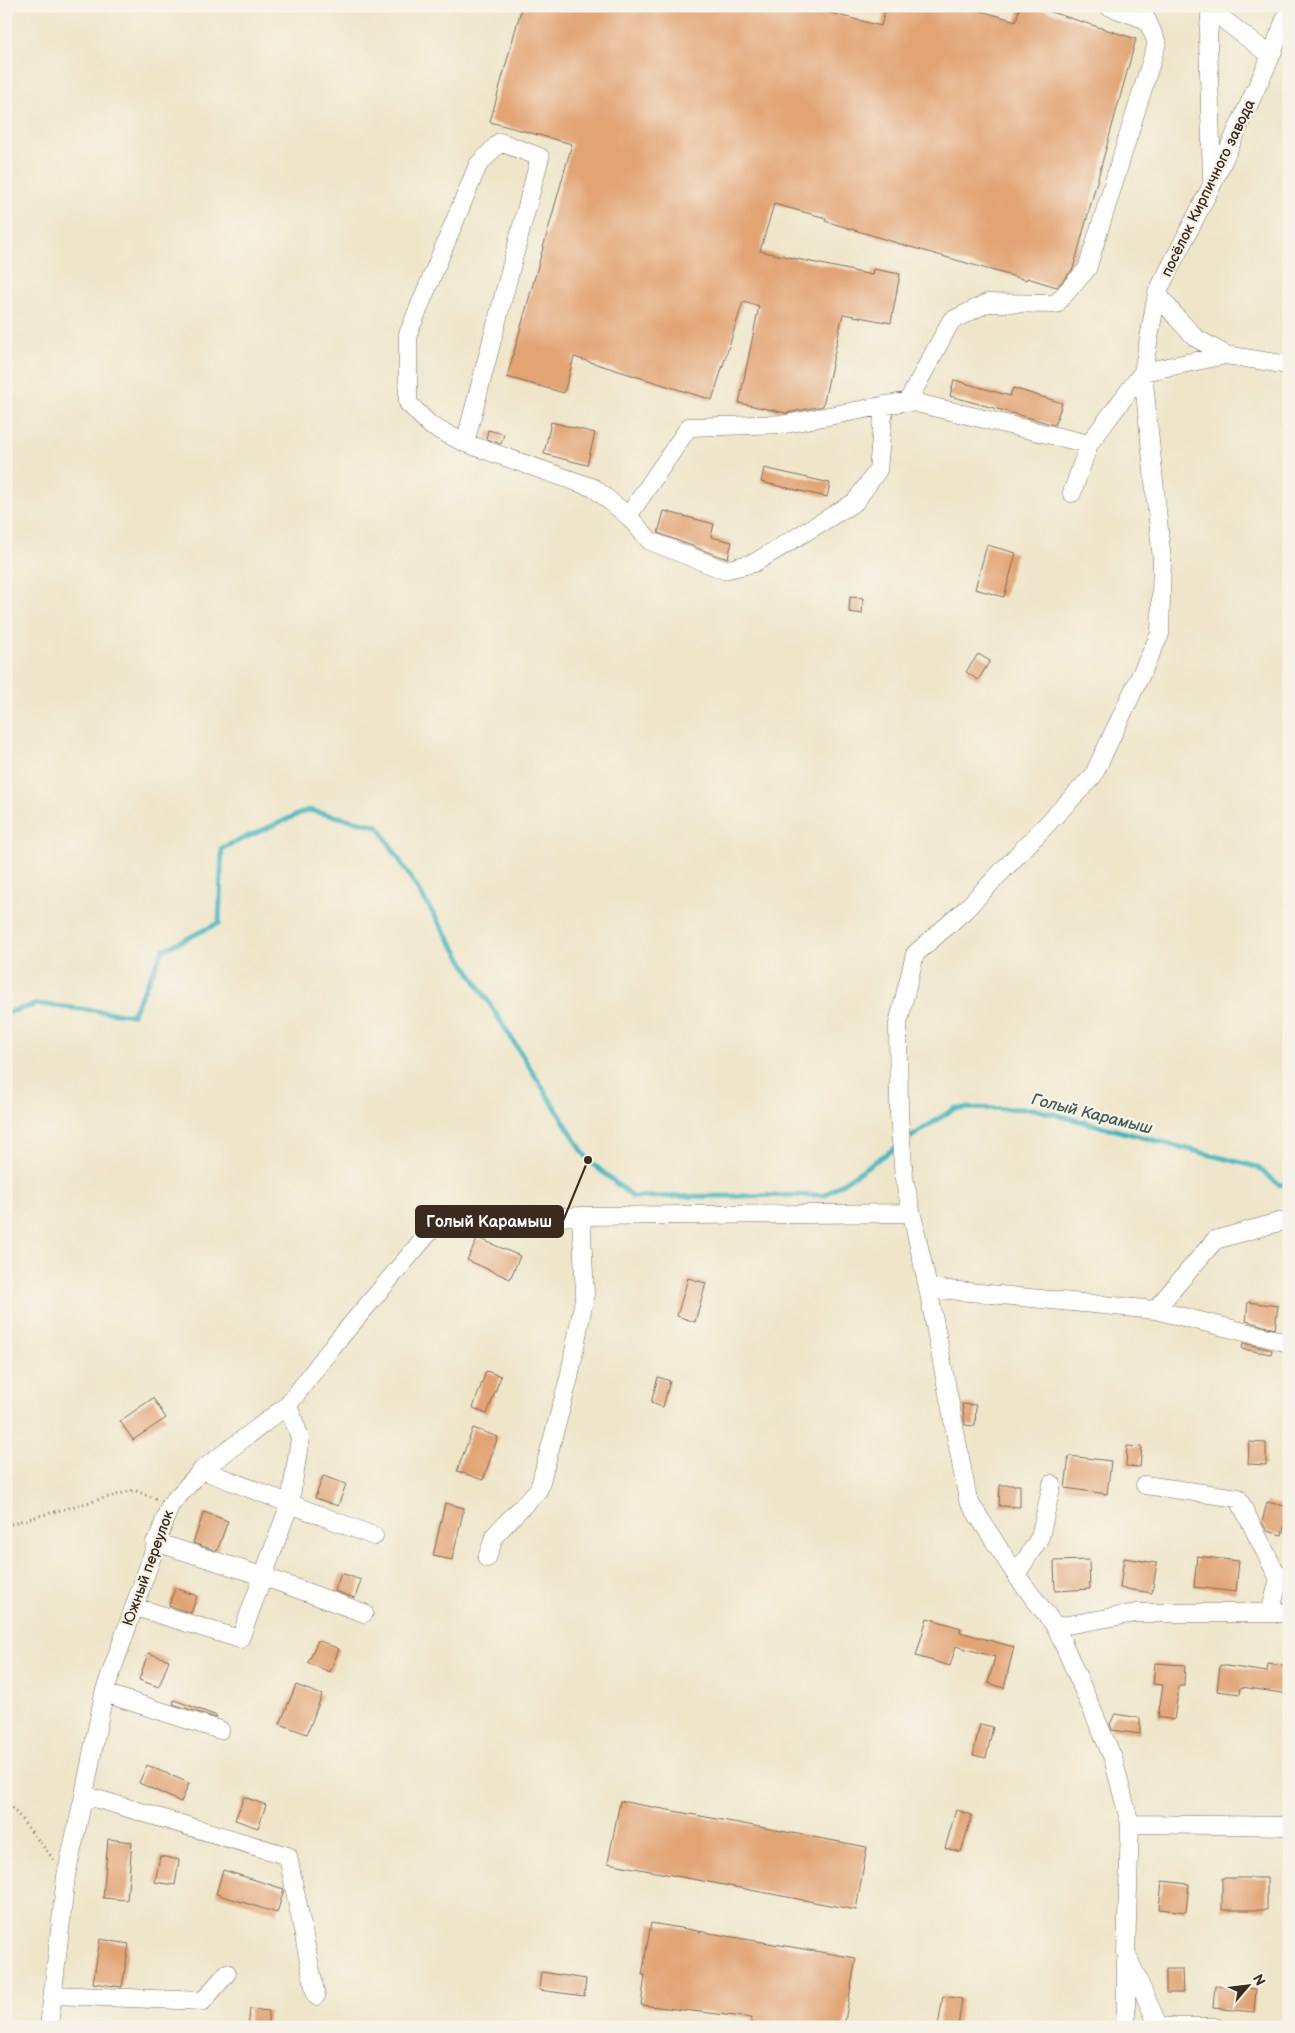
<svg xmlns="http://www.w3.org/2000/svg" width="1295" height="2033" font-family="'Balsamiq Sans',sans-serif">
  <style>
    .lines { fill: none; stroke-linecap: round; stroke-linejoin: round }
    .stream { stroke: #48b7c0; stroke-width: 5 }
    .building { fill: #e2a475 }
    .minor-casing { stroke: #7a6c5a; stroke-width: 19 }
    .path { stroke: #7a6c5a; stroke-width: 3; stroke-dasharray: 1 4; stroke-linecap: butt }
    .minor { stroke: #fff; stroke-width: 18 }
    .labels { text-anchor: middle; stroke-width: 5; stroke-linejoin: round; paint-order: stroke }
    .street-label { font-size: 15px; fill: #3b2a1e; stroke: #f7f3e8 }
    .water-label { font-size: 16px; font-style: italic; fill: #405b57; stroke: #f7f3e8 }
    .leader { fill: none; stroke: #3b2a1e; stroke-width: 2 }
    .callout-dot { fill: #3b2a1e; stroke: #f7f3e8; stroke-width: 2 }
    .callout { fill: #3b2a1e; stroke: #3b2a1e; stroke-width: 2 }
    .callout-label { font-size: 16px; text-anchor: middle; font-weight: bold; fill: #fff }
  </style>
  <rect width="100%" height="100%" fill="#f7f3e8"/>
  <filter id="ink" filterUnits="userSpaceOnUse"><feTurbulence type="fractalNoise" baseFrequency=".02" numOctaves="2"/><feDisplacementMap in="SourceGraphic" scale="10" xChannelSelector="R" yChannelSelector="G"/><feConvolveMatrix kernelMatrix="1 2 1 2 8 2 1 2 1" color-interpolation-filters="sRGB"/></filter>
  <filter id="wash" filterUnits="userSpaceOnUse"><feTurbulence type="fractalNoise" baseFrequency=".0096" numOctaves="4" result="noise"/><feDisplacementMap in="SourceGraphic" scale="20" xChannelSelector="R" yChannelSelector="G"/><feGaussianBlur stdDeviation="1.12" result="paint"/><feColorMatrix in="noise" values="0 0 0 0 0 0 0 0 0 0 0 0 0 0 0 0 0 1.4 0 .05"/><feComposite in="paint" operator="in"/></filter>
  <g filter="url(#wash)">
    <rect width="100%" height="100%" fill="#efe6ca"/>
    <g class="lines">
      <path class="stream" d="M 6,1013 L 38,1004 L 132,1015 L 163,950 L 219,923 L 222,848 L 308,810 L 378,826 L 588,1160 L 633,1197 L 825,1195 L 898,1146
        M 905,1141 L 955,1108 L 1034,1109 L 1257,1167 L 1278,1184 L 1289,1186"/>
    </g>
    <g id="blocks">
      <path class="building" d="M 522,6 L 803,6 L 881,26 L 886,6 L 963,6 L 1016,21 L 1020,6 L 1032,6 L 1136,39 L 1073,269 L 1057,287 L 1027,278 L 1026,280 L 907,246 L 825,221 L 826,218 L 774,204 L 760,251 L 872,275 L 873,269 L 900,274 L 891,323 L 843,314 L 823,406 L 786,413 L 739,403 L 759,306 L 743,302 L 712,400 L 574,357 L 564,393 L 507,377 L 572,144 L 490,122 Z
        M 954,380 L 1010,396 L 1013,388 L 1062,403 L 1055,425 L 950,396 Z
        M 551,422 L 595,433 L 587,465 L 544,454 Z
        M 488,430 L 504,434 L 501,444 L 486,439 Z
        M 764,468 L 830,483 L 827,497 L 761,482 Z
        M 664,511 L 714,524 L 711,537 L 732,542 L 728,558 L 721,557 L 658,533 Z
        M 987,545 L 1016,553 L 1004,597 L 975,589 Z
        M 850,597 L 863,598 L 862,614 L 849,612 Z
        M 978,654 L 990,661 L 978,680 L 966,672 Z
        M 478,1238 L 520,1256 L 510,1279 L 467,1260 Z
        M 688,1278 L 706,1283 L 695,1322 L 677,1316 Z
        M 1248,1302 L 1278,1306 L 1275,1329 L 1246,1321 Z
        M 1243,1343 L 1272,1350 L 1271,1354 L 1242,1349 Z
        M 486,1371 L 501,1376 L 487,1414 L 473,1408 Z
        M 658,1377 L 670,1381 L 663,1407 L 651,1403 Z
        M 153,1398 L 166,1418 L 133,1440 L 120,1421 Z
        M 962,1404 L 976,1405 L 975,1426 L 965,1425 Z
        M 473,1428 L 498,1437 L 483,1480 L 457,1471 Z
        M 1249,1442 L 1266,1443 L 1266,1465 L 1248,1464 Z
        M 1127,1446 L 1142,1447 L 1140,1467 L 1126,1466 Z
        M 1069,1456 L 1111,1461 L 1107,1494 L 1065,1488 Z
        M 323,1476 L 346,1484 L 338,1506 L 315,1498 Z
        M 1000,1485 L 1020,1485 L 1020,1507 L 999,1506 Z
        M 1267,1502 L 1289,1507 L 1282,1535 L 1267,1531 L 1262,1522 Z
        M 445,1503 L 464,1508 L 452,1560 L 433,1556 Z
        M 204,1512 L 228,1521 L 217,1551 L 193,1543 Z
        M 1197,1556 L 1239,1561 L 1236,1592 L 1194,1587 Z
        M 1124,1558 L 1157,1563 L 1152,1593 L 1120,1588 Z
        M 1089,1560 L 1090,1589 L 1055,1591 L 1054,1561 Z
        M 341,1573 L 361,1580 L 355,1598 L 335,1591 Z
        M 175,1588 L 197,1596 L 191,1613 L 169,1606 Z
        M 927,1618 L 961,1628 L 960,1632 L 1014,1647 L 1004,1688 L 988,1683 L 995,1657 L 956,1646 L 950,1666 L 916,1656 Z
        M 318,1640 L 339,1649 L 330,1672 L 308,1663 Z
        M 148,1653 L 169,1660 L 159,1687 L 139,1680 Z
        M 1155,1663 L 1185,1665 L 1184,1686 L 1179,1686 L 1174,1720 L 1158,1717 L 1163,1685 L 1153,1684 Z
        M 1268,1664 L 1289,1667 L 1289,1694 L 1241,1687 L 1240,1694 L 1217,1691 L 1220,1665 L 1267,1672 Z
        M 296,1685 L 322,1695 L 307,1734 L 280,1724 Z
        M 174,1700 L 217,1716 L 216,1718 L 173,1704 Z
        M 1115,1714 L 1140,1718 L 1140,1734 L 1112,1730 L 1110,1724 Z
        M 980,1724 L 993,1727 L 986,1758 L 973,1755 Z
        M 147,1765 L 189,1783 L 181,1802 L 139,1783 Z
        M 244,1797 L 266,1805 L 258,1828 L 235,1820 Z
        M 620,1801 L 867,1847 L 856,1910 L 608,1863 Z
        M 956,1810 L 972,1815 L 961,1852 L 945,1848 Z
        M 108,1839 L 132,1842 L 127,1900 L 103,1898 Z
        M 160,1856 L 179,1860 L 175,1885 L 155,1882 Z
        M 223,1870 L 284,1889 L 277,1913 L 216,1894 Z
        M 1222,1878 L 1267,1878 L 1267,1910 L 1222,1910 Z
        M 1162,1881 L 1189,1884 L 1186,1912 L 1159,1909 Z
        M 651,1923 L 856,1958 L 844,2027 L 750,2027 L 752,2018 L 641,2005 L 645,1975 L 642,1975 Z
        M 100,1939 L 129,1944 L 122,1987 L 93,1983 Z
        M 1166,1969 L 1182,1969 L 1183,1993 L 1166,1993 Z
        M 541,1972 L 586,1979 L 584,1996 L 539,1990 Z
        M 1215,1985 L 1256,1989 L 1254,2012 L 1213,2008 Z
        M 943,1996 L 962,1999 L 958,2027 L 938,2027 Z
        M 250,2009 L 269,2011 L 267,2027 L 248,2027 Z"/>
    </g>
  </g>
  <g filter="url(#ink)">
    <use href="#blocks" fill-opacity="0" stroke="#7a6c5a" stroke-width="1"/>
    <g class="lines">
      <defs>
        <path id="minor" d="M 1206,6 L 1271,56
          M 1211,6 L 1208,38 L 1212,179
          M 1157,293 L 1177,318 L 1196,338 L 1226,355
          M 908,401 L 951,321 L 987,303 L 1056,304 L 1087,269 L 1157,43 L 1147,20 L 1108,6
          M 465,443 L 431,426 L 408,403 L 408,334 L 478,165 L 500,142 L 540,157 L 465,443 L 594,488 L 628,516 L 689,427 L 786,424 L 908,401 L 1089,444
          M 1072,493 L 1089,444 L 1143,372 L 1226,355 L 1289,365
          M 628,516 L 650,541 L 724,570 L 754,563 L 855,502 L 878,470 L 884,405
          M 928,1288 L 1155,1310 L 1215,1240 L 1279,1222 L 1289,1223
          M 1155,1310 L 1289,1343
          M 202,1470 L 374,1536
          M 1145,1485 L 1238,1498 L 1279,1579 L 1270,1613
          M 155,1542 L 262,1576 L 364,1613
          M 487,1558 L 495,1535 L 539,1489 L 569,1378 L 585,1294 L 581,1216
          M 1016,1575 L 1040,1537 L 1052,1484
          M 135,1607 L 240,1639 L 290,1503 L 300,1438 L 288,1405
          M 1056,1627 L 1136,1613 L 1289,1613
          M 104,1693 L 220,1730
          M 84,1795 L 288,1856 L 316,1996
          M 1130,1824 L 1289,1826
          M 1126,1961 L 1126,2027
          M 53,1995 L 203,2001 L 227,1973
          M 49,2027 L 66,1876 L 84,1795 L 104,1693 L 170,1505 L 202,1470 L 288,1405 L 332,1347 L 437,1223 L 581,1216 L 911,1213
          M 1215,2027 L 1159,2027 L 1126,1953 L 1130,1824 L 1113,1758 L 1056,1627 L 1016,1575 L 968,1500 L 928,1288 L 904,1178 L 899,1115 L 898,1024 L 915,954 L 965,910 L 1093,776 L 1160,634 L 1162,560 L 1143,372 L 1157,293 L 1212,185 L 1271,56 L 1289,9"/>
      </defs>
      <use href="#minor" class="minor-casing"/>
      <path class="path" d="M 6,1525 L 134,1490 L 156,1499
        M 6,1800 L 54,1860"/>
      <use href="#minor" class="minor"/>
    </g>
  </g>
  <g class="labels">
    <g class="street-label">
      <text transform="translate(1208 188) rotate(-64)" y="5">посёлок Кирпичного завода</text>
      <text transform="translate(148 1568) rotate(-70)" y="5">Южный переулок</text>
    </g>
    <g class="water-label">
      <text transform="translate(1092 1113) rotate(14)" y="6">Голый Карамыш</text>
    </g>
  </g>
  <path class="leader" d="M588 1160L563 1221"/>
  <circle class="callout-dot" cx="588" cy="1160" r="5"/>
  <rect class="callout" x="416" y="1206" width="147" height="31" rx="5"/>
  <g class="callout-label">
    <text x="489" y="1227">Голый Карамыш</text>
  </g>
  <rect width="1295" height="2033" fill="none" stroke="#f7f3e8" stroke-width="25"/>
  <g transform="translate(1248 1986) rotate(62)" stroke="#f7f3e8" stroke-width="4" paint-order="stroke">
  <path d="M0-4L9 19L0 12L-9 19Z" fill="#3b2a1e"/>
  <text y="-8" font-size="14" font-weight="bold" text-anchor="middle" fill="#3b2a1e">N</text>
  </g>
</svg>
